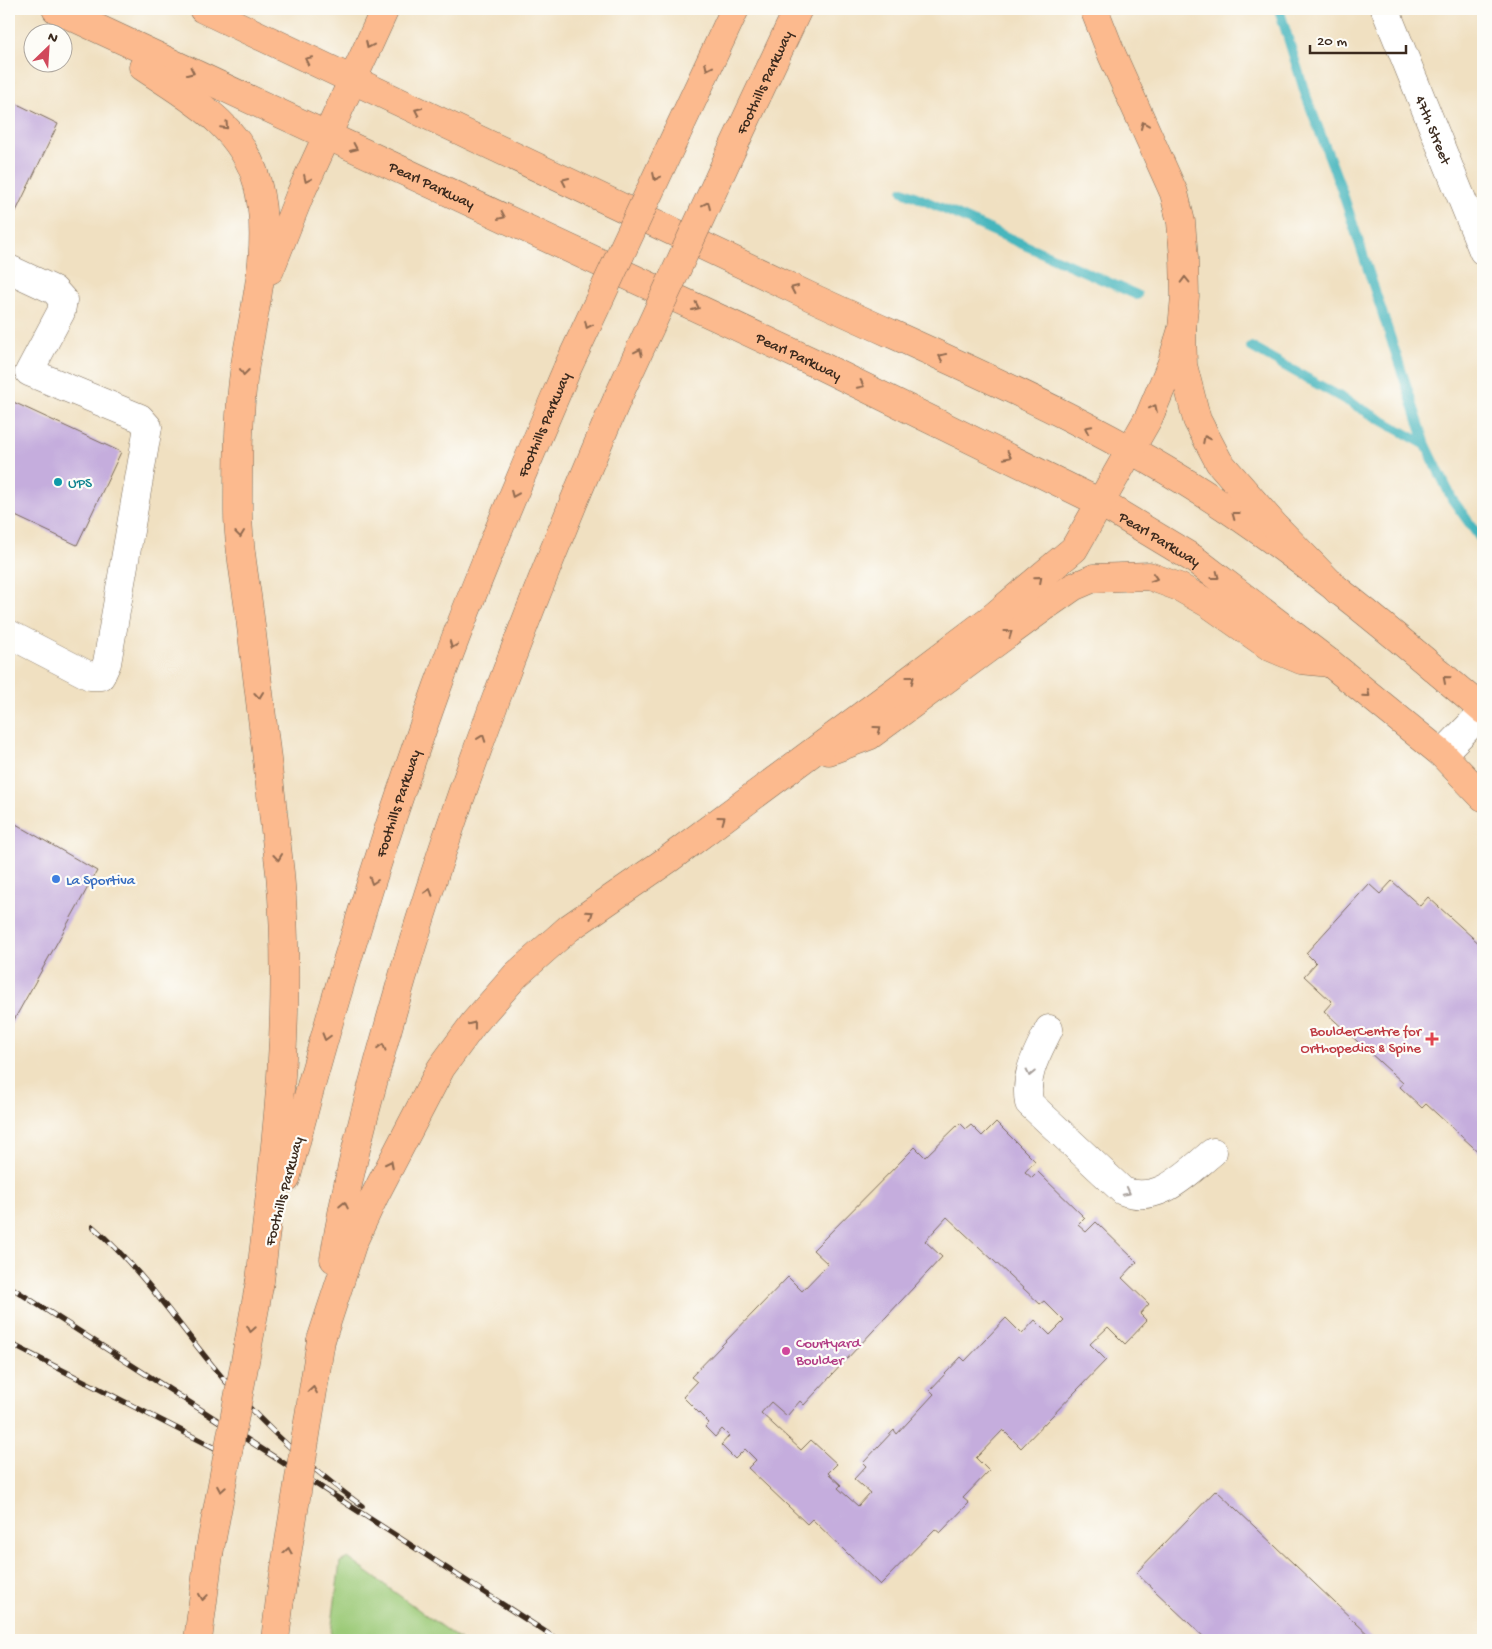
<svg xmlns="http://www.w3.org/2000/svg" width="1492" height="1649" font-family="'Gochi Hand',sans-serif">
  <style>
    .green { fill: #9cca78; stroke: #6c7a4b }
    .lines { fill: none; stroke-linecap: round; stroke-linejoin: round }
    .stream { stroke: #47b6bd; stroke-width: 10 }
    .building { fill: #c5addd; fill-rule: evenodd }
    .minor-casing { stroke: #7a6a57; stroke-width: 29 }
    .major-casing { stroke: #7a6a57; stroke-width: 29 }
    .highway-casing { stroke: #7a6a57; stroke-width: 29 }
    .minor { stroke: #fff; stroke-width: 28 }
    .major { stroke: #fcba8e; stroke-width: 28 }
    .highway { stroke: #fcba8e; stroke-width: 28 }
    .rail-casing { stroke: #3b2a1e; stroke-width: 5.5 }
    .rail { stroke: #fdfcf7; stroke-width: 4; stroke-dasharray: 11; stroke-linecap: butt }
    .highway-bridge-casing { stroke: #7a6a57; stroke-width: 29; stroke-linecap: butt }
    .highway-bridge { stroke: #fcba8e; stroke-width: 28 }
    .oneway { stroke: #926b50 }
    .oneway2 { stroke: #a79f9a }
    .culture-dot { fill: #0f9aa8; stroke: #fdfcf7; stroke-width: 2 }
    .shop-dot { fill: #3f7fe0; stroke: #fdfcf7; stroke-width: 2 }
    .health-dot { fill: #e0444e; stroke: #fdfcf7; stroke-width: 2 }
    .hotel-dot { fill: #d1479c; stroke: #fdfcf7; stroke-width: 2 }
    .labels { text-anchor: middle; stroke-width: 4.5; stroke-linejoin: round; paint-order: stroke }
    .street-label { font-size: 15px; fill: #3b2a1e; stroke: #fdfcf7 }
    .culture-label { font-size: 15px; fill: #0d838f; stroke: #fdfcf7; text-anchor: start }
    .shop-label { font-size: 15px; fill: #366cbe; stroke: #fdfcf7; text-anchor: start }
    .health-label { font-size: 15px; fill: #be3a42; stroke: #fdfcf7; text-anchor: end }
    .hotel-label { font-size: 15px; fill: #b23c85; stroke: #fdfcf7; text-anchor: start }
  </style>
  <rect width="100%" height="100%" fill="#fdfcf7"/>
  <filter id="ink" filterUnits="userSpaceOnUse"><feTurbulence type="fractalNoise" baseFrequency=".02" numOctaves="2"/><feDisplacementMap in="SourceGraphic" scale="10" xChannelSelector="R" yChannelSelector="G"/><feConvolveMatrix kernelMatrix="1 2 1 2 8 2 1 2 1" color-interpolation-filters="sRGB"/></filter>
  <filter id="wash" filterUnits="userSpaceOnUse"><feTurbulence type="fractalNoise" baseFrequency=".0096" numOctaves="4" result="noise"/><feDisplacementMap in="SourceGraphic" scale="20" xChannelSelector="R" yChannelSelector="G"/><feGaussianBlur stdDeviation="1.12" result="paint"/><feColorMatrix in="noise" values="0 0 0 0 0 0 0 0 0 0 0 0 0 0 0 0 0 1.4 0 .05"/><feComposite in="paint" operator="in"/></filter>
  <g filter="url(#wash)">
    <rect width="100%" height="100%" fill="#f0e0c1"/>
    <path class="green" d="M 348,1558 L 460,1640 L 330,1640 L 340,1562 Z"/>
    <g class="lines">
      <path class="stream" d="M 1279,9 L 1305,93 L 1341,188 L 1426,445 L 1452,499 L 1483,542
        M 903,191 L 1137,295
        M 1251,347 L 1426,445"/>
    </g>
    <g id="blocks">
      <path class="building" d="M 9,100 L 58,124 L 9,226 Z
        M 9,400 L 121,452 L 77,545 L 9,513 Z
        M 9,820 L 97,871 L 9,1029 Z
        M 1392,881 L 1420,906 L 1428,897 L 1483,947 L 1483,1156 L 1426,1104 L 1422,1108 L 1400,1087 L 1403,1083 L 1324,1011 L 1332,1002 L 1304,976 L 1316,963 L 1306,953 L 1369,884 L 1380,894 Z
        M 996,1122 L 1035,1161 L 1025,1172 L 1032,1178 L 1038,1172 L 1085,1218 L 1078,1225 L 1086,1232 L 1096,1222 L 1137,1262 L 1122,1278 L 1149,1304 L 1140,1314 L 1147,1321 L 1125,1344 L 1108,1327 L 1090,1344 L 1106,1360 L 1021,1448 L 1003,1430 L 976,1458 L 989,1471 L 963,1498 L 969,1503 L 940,1533 L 935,1529 L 880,1585 L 812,1519 L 807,1524 L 748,1468 L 756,1460 L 745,1449 L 735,1459 L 721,1445 L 729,1436 L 722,1429 L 715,1437 L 705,1427 L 709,1423 L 683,1397 L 697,1382 L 691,1377 L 788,1277 L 802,1291 L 828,1264 L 813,1250 L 915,1147 L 925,1157 L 960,1123 L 966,1129 L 971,1125 L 982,1136 ZM 947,1217 L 1040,1304 L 1044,1301 L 1064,1321 L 1050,1335 L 1035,1320 L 1022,1334 L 1006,1318 L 965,1361 L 961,1357 L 930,1390 L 934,1394 L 897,1434 L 894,1430 L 863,1463 L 866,1466 L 854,1479 L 870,1493 L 858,1506 L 838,1488 L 841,1485 L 828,1473 L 837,1464 L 811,1440 L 801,1450 L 761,1413 L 771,1402 L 787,1416 L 800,1401 L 804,1405 L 942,1257 L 925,1241 Z
        M 1216,1490 L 1374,1640 L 1207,1640 L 1136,1573 Z"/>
    </g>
  </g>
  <g filter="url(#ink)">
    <use href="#blocks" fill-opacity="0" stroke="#7a6a57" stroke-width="1"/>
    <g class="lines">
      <defs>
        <g id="minor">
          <path id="s1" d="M 1385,9 L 1483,251"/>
          <path d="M 9,269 L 54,290 L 63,300 L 61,312 L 29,372 L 140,418 L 148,427 L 107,663 L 101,676 L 90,676 L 9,634"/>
          <path d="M 1442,754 L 1483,712"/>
          <path d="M 1049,1029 C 1037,1054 1024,1074 1029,1103 L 1123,1191 C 1159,1205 1187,1173 1213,1152"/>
        </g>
        <g id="major">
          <path id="s2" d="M 56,9 L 817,364 L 1101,503 L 1194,559 L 1330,663 L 1442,754 L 1483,797"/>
          <path d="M 203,9 C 404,106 606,201 809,296 C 951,362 1099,422 1229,510 C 1318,570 1402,641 1483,710"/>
        </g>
        <g id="highway">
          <path d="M 1094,9 L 1112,55 L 1174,193 L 1181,222 L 1184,258 L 1185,296 L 1182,329 L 1183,365 L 1197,420 L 1219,462 L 1274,525 L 1338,591"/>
          <path d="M 143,67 C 189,98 241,125 257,182 C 273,243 255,304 245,365 C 238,413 238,463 238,512 C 238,549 247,588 251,626 C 261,708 271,791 280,873 C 293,1010 276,1146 260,1281"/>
          <path d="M 677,133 L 735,9"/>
          <path id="s3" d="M 728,158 L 798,9"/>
          <path d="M 270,270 L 299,197 L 385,9"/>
          <path d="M 829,751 L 869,736 L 1050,603 L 1073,587 L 1094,578 L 1149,576 L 1179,587 L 1209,604 L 1270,647 L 1301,660 L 1330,663"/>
          <path id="s4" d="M 286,1179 C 329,1013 379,849 437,688 C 476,580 522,474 567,369"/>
          <path d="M 334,1259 C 347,1175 370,1092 393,1010 C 453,800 532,597 618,397"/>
          <path d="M 321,1340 L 353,1242 L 374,1197 L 441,1068 L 474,1023 L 516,975 L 569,928 L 670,858 L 895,691 L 993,617 L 1074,549 L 1149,417 L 1171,365 L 1182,329"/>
          <path d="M 198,1640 L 209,1554"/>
          <path d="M 275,1640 L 280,1599"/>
        </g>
      </defs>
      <use href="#minor" class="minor-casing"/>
      <use href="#major" class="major-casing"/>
      <use href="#highway" class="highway-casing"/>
      <use href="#minor" class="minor"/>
      <use href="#major" class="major"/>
      <use href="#highway" class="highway"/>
      <defs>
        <path id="rail" d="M 93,1227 C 146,1273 182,1331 227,1383 C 267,1429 313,1470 362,1506
          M 9,1286 L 558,1640
          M 9,1343 L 225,1453"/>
      </defs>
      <use href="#rail" class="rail-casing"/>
      <use href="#rail" class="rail"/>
      <defs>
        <path id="highway-bridge" d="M 567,369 L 677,133
          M 618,397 L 728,158
          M 209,1554 L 260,1281
          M 280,1599 L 321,1340"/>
      </defs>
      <use href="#highway-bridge" class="highway-bridge-casing"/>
      <use href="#highway-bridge" class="highway-bridge"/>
    </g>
    <defs><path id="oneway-chevron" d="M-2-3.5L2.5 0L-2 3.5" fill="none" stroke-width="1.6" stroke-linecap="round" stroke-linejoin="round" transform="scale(1.25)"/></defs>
    <g class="oneway">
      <use href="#oneway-chevron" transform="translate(369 45) rotate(115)"/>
      <use href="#oneway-chevron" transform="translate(308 60) rotate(-154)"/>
      <use href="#oneway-chevron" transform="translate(708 67) rotate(115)"/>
      <use href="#oneway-chevron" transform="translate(191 72) rotate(25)"/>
      <use href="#oneway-chevron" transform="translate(418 111) rotate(-155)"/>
      <use href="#oneway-chevron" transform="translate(1144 125) rotate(-113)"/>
      <use href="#oneway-chevron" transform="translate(225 126) rotate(46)"/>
      <use href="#oneway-chevron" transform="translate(354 148) rotate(25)"/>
      <use href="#oneway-chevron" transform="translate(656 177) rotate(115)"/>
      <use href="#oneway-chevron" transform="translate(307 179) rotate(115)"/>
      <use href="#oneway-chevron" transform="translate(565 181) rotate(-155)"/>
      <use href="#oneway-chevron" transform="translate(707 205) rotate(-65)"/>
      <use href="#oneway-chevron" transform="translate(502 216) rotate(25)"/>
      <use href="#oneway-chevron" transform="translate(1185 280) rotate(-91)"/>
      <use href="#oneway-chevron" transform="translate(794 289) rotate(-155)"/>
      <use href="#oneway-chevron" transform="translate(696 307) rotate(25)"/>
      <use href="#oneway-chevron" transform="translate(588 325) rotate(115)"/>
      <use href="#oneway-chevron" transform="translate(639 352) rotate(-65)"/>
      <use href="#oneway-chevron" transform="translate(942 357) rotate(-155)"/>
      <use href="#oneway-chevron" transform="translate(244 372) rotate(97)"/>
      <use href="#oneway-chevron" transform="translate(861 385) rotate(26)"/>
      <use href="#oneway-chevron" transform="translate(1154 408) rotate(-64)"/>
      <use href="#oneway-chevron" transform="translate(1088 429) rotate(-153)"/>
      <use href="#oneway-chevron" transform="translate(1206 439) rotate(-117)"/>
      <use href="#oneway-chevron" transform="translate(1008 456) rotate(26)"/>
      <use href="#oneway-chevron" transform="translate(514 494) rotate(113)"/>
      <use href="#oneway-chevron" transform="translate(1235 515) rotate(-143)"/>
      <use href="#oneway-chevron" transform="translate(240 534) rotate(83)"/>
      <use href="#oneway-chevron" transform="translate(1216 576) rotate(37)"/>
      <use href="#oneway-chevron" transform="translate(1154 578) rotate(17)"/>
      <use href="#oneway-chevron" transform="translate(1039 579) rotate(-41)"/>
      <use href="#oneway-chevron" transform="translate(1009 633) rotate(-36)"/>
      <use href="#oneway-chevron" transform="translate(453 645) rotate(111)"/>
      <use href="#oneway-chevron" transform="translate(911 679) rotate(-37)"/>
      <use href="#oneway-chevron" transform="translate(1446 679) rotate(-139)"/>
      <use href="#oneway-chevron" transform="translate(1367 694) rotate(40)"/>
      <use href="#oneway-chevron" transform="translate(259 695) rotate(84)"/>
      <use href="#oneway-chevron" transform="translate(878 729) rotate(-36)"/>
      <use href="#oneway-chevron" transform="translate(482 738) rotate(-70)"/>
      <use href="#oneway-chevron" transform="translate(722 819) rotate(-36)"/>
      <use href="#oneway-chevron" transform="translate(278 857) rotate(84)"/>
      <use href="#oneway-chevron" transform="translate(373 881) rotate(108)"/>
      <use href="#oneway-chevron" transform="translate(429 892) rotate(-72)"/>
      <use href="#oneway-chevron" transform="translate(590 914) rotate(-35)"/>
      <use href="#oneway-chevron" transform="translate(473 1025) rotate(-52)"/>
      <use href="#oneway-chevron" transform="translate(326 1037) rotate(106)"/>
      <use href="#oneway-chevron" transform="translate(382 1047) rotate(-74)"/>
      <use href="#oneway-chevron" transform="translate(390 1164) rotate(-63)"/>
      <use href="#oneway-chevron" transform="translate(344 1205) rotate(-78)"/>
      <use href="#oneway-chevron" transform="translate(251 1329) rotate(100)"/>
      <use href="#oneway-chevron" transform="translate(313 1390) rotate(-81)"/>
      <use href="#oneway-chevron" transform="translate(221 1489) rotate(100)"/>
      <use href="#oneway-chevron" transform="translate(288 1551) rotate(-81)"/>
      <use href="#oneway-chevron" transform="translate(203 1597) rotate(98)"/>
    </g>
    <g class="oneway2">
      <use href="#oneway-chevron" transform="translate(1030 1073) rotate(102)"/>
      <use href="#oneway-chevron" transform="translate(1127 1192) rotate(28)"/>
    </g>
  </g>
  <circle class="culture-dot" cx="58" cy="482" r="5"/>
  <circle class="shop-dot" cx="56" cy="879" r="5"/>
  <path class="health-dot" d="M1429.5 1031.5h5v5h5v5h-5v5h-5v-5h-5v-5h5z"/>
  <circle class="hotel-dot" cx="786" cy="1351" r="5"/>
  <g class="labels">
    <g class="street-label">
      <text dy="5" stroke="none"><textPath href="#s3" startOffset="84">Foothills Parkway</textPath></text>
      <text dy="5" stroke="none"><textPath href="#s1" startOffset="130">47th Street</textPath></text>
      <text dy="5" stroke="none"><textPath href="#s2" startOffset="415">Pearl Parkway</textPath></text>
      <text dy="5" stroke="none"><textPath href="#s2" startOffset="820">Pearl Parkway</textPath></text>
      <text dy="5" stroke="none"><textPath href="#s4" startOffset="798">Foothills Parkway</textPath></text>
      <text dy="5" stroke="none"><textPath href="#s2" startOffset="1225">Pearl Parkway</textPath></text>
      <text dy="5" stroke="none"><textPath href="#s4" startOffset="392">Foothills Parkway</textPath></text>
      <text transform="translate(283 1191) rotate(-75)" y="5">Foothills Parkway</text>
    </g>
    <g class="culture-label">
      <text x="68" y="487">UPS</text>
    </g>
    <g class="shop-label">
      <text x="66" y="884">La Sportiva</text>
    </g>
    <g class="health-label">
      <text x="1421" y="1035">BoulderCentre for<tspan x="1421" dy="17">Orthopedics &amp; Spine</tspan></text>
    </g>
    <g class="hotel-label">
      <text x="796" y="1347">Courtyard<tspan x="796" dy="17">Boulder</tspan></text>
    </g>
  </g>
  <rect width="1492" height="1649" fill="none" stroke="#fdfcf7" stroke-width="30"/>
  <g transform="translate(48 48) rotate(25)"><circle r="24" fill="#fdfcf7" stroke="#afa8a0"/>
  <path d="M0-4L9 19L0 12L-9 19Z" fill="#d1495b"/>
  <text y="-8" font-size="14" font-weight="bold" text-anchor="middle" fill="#3b2a1e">N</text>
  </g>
  <path d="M1310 45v8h96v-8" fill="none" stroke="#3b2a1e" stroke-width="2.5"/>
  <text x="1317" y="45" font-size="15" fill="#3b2a1e" stroke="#fdfcf7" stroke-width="4" paint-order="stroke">20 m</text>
</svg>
